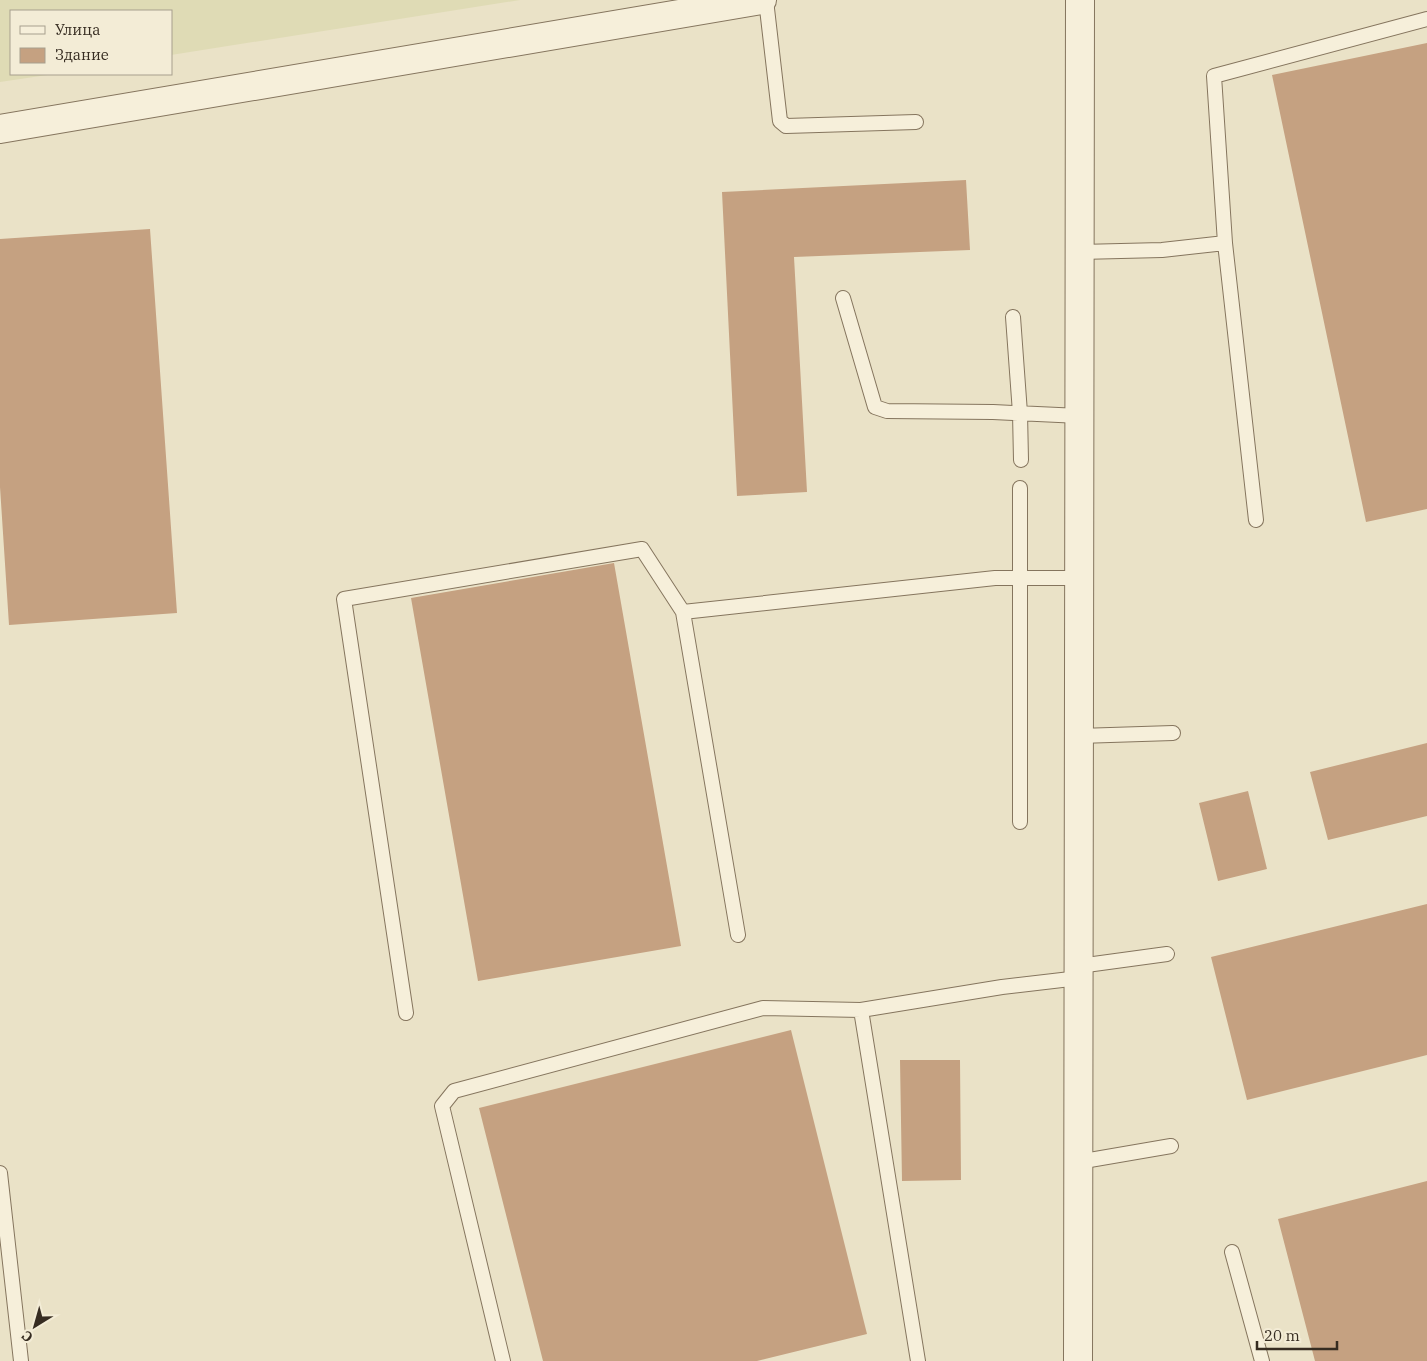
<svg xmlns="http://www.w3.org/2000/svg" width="1427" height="1361" font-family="'IBM Plex Serif',serif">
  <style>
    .farmland { fill: #dfdbb5 }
    .building { fill: #c5a181 }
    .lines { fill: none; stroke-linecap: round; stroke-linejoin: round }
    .service-casing { stroke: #85755e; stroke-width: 16 }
    .minor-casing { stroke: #85755e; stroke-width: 30 }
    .service { stroke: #f6efda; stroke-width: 14 }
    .minor { stroke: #f6efda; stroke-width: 28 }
  </style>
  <rect width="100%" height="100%" fill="#eae2c7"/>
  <path class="farmland" d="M 0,0 L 520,0 L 171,55 L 171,11 L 11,11 L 11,74 L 54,74 L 0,82 Z"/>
  <path class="building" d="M 1427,43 L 1427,509 L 1366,522 L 1272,75 Z
    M 966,180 L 970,250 L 794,257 L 807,492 L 737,496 L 722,192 Z
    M 150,229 L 177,613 L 9,625 L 0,487 L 0,239 Z
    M 614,563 L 681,946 L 478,981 L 411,598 Z
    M 1427,743 L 1427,816 L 1328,840 L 1310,772 Z
    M 1248,791 L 1267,869 L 1218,881 L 1199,803 Z
    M 1427,904 L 1427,1055 L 1247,1100 L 1211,957 Z
    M 791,1030 L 867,1334 L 757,1361 L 543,1361 L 479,1108 Z
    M 900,1060 L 960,1060 L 961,1180 L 902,1181 Z
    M 1427,1181 L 1427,1361 L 1315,1361 L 1278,1219 Z"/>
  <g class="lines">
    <defs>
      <path id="service" d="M 766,0 L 780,121 L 786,126 L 916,122
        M 1225,243 L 1214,76 L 1427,19
        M 1080,252 L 1162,250 L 1225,243 L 1256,520
        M 843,298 L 875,407 L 887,411 L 993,412 L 1080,416
        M 1013,317 L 1020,413 L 1021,460
        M 683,612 L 995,578 L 1079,578
        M 1079,736 L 1173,733
        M 1020,822 L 1020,488
        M 1079,966 L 1167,954
        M 861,1010 L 918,1361
        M 406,1013 L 344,599 L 642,549 L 683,612 L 738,935
        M 1078,1162 L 1171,1146
        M 0,1173 L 21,1361
        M 1232,1252 L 1262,1361
        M 503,1361 L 442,1106 L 454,1091 L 763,1008 L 861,1010 L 1002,987 L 1079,978"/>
      <path id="minor" d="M 0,129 L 762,0
        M 1078,1361 L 1080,0"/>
    </defs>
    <use href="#service" class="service-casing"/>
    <use href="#minor" class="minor-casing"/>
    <use href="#service" class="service"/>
    <use href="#minor" class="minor"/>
  </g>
  <rect x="10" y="10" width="162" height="65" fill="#f3ecd6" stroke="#a79f8e"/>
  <rect x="20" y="26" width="25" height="8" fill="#f6efda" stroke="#a79f8e"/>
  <text x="55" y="35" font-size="15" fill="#362c21">Улица</text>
  <rect x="20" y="48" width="25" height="15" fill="#c5a181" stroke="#a79f8e"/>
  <text x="55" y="60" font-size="15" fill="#362c21">Здание</text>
  <g transform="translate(35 1326) rotate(217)" stroke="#f3ecd6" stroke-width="4" paint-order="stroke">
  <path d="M0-4L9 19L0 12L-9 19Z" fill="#362c21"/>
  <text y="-8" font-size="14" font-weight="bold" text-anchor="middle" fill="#362c21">С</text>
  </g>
  <path d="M1257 1341v8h80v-8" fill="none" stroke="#362c21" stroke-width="2.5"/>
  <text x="1264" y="1341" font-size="15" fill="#362c21" stroke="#f3ecd6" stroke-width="4" paint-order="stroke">20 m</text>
</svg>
